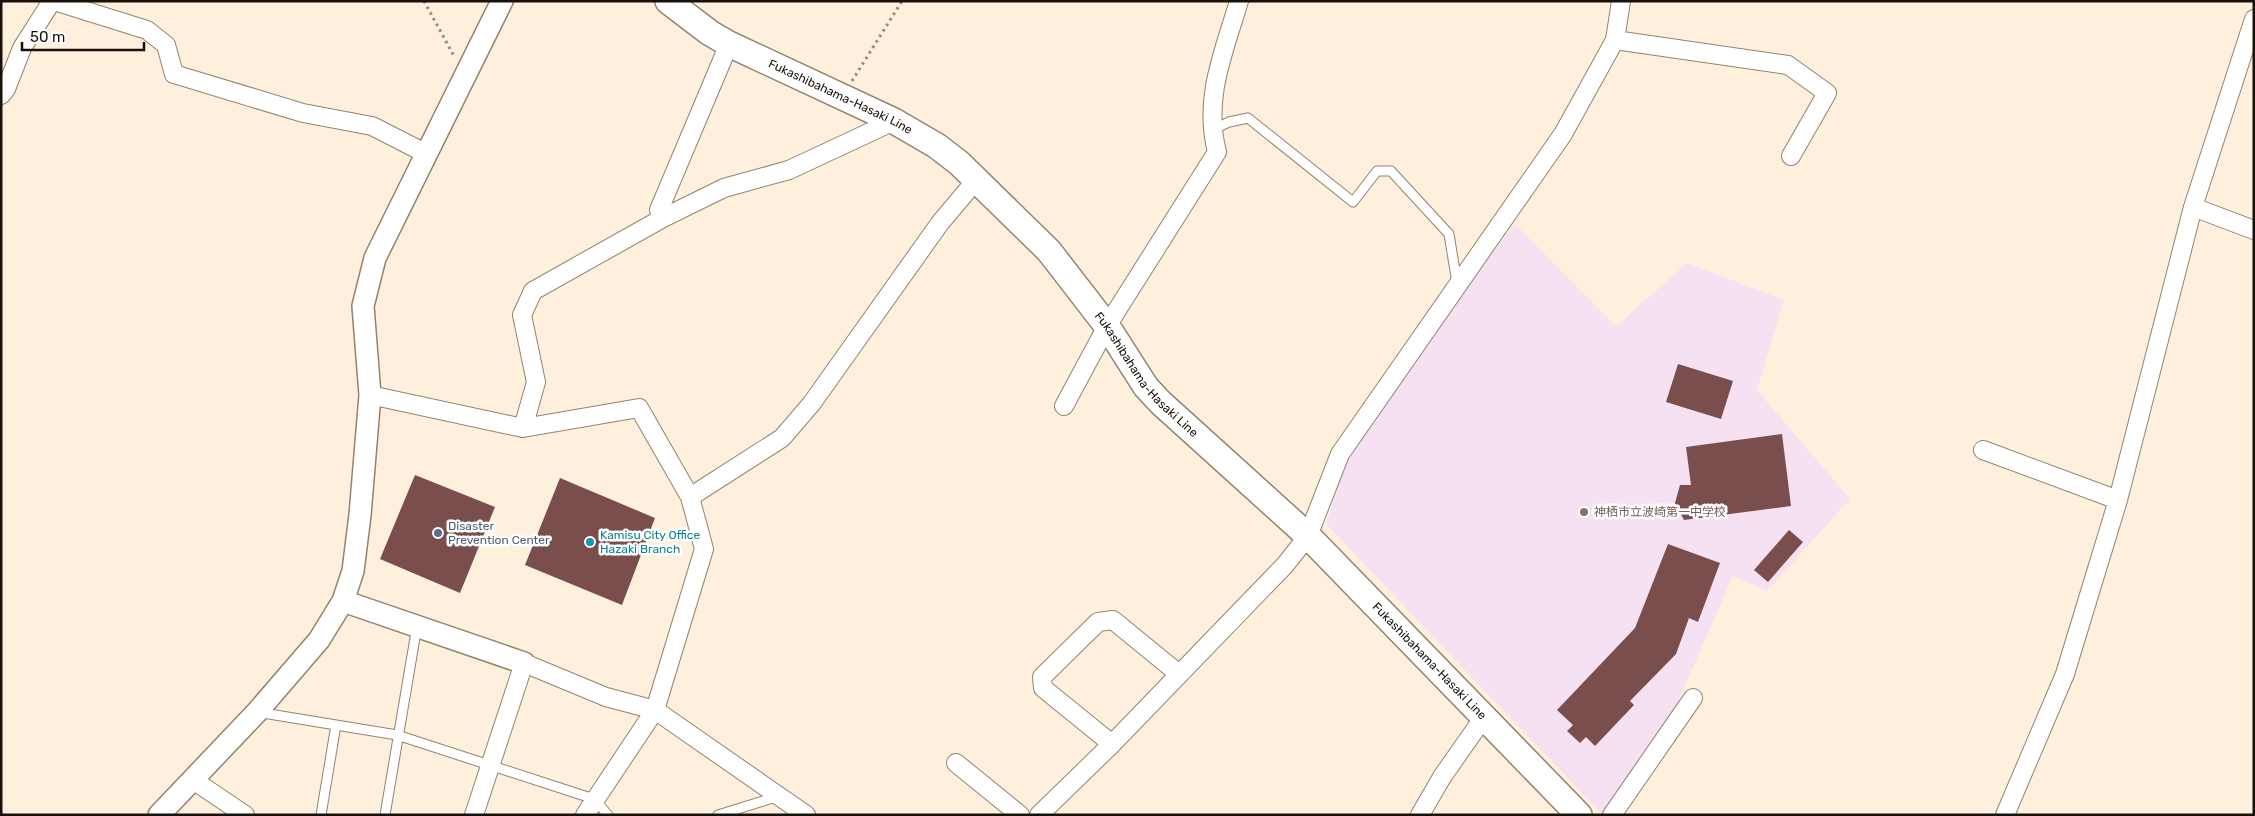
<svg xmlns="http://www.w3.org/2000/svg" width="2255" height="816" font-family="Rubik,'Noto Sans JP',sans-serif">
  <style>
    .education { fill: #f5e1f1 }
    .building { fill: #7a4e4d }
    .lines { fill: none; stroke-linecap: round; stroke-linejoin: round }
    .service-casing { stroke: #94836d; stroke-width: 11 }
    .minor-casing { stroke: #94836d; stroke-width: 20 }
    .tertiary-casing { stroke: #94836d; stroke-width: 24 }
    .secondary-casing { stroke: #94836d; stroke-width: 28 }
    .path { stroke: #95897b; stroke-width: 3; stroke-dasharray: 2.5 4; stroke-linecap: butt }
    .service { stroke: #fff; stroke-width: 9 }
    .minor { stroke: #fff; stroke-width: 18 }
    .tertiary { stroke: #fff; stroke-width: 21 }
    .secondary { stroke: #fff; stroke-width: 25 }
    .education-dot { fill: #8d6e63; stroke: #fff; stroke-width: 2 }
    .service-dot { fill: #5c6f8a; stroke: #fff; stroke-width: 2 }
    .culture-dot { fill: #0f9aa8; stroke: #fff; stroke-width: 2 }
    .labels { text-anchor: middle; stroke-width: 5; stroke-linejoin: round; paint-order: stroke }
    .street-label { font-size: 12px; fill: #181109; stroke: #fff }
    .education-label { font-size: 12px; fill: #785e54; stroke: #fff; text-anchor: start }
    .service-label { font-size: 12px; fill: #4e5e75; stroke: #fff; text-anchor: start }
    .culture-label { font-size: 12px; fill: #0d838f; stroke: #fff; text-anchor: start }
  </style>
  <rect width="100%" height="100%" fill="#fff0dd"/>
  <path class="education" d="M 1515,224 L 1616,326 L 1687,263 L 1784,300 L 1757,390 L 1850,499 L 1767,591 L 1733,576 L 1681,695 L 1660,736 L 1602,814 L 1326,524 L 1348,454 L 1451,305 Z"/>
  <path class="building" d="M 1678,364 L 1733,381 L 1721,419 L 1666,402 Z
    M 1782,434 L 1791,506 L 1684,520 L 1675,503 L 1680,485 L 1691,485 L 1686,447 Z
    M 415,475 L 495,507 L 460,593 L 380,559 Z
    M 560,478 L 655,518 L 622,605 L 525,565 Z
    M 1789,530 L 1803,542 L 1768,582 L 1754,570 Z
    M 1668,544 L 1720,563 L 1698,622 L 1689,618 L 1676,654 L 1630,701 L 1634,705 L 1595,746 L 1586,737 L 1580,743 L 1567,731 L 1573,725 L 1557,710 L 1635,628 Z"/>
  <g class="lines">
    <defs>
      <path id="service" d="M 1212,130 L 1229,122 L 1248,118 L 1353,202 L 1377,171 L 1391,171 L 1449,234 L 1456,277 L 1460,282
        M 257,712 L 397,735 L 594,799 L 608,815
        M 321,815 L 336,725
        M 385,815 L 417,626
        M 718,815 L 779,796"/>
      <path id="minor" d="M 54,1 L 147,30 L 166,45 L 174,74 L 303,113 L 372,126 L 427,154
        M 1615,40 L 1788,65 L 1827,93 L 1791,156
        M 1,95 L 6,89 L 22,48 L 52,1
        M 2193,207 L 2254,230
        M 663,218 L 659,210 L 729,44
        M 370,395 L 523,428
        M 1064,406 L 1107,326 L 1217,152 C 1203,98 1224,52 1239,1
        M 1983,450 L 2118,500
        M 690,497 L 782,438 L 812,403 L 940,223 L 977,179
        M 1112,744 L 1043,688 L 1042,677 L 1098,622 L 1113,620 L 1179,674
        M 956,763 L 1020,815
        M 193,780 L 245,815
        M 474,815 L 524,663 L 606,697 L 655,710 L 806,815
        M 585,815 L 655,710 L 704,549 L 690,497 L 639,408 L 523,428 L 536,382 L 522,315 L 533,291 L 663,218 L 724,188 L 789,170 L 894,121
        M 1039,815 L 1112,744 L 1285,565 L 1308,536 L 1340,454 L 1563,134 L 1615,40 L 1621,1
        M 1420,815 L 1442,777 L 1484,717
        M 1612,815 L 1693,698
        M 2005,815 L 2065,674 L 2118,500 L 2193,207 L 2254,19"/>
      <path id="tertiary" d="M 343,601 L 524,663
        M 159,815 L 257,712 L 319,640 L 343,601 L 353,571 L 360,515 L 370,395 L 363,306 L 375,258 L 502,1"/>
      <g id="secondary">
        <path id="s1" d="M 668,1 L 710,33 L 729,44 L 894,121 L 937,146 L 959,163 L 1049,251 L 1107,326 L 1146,387 L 1161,403 L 1308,536 L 1579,815"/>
      </g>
    </defs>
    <use href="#service" class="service-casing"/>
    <use href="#minor" class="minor-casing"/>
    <use href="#tertiary" class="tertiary-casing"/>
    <use href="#secondary" class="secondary-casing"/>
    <path class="path" d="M 424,1 L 455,58
      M 852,81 L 902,1"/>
    <use href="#service" class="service"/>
    <use href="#minor" class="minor"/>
    <use href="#tertiary" class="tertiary"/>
    <use href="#secondary" class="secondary"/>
  </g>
  <circle class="education-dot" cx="1584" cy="512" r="5"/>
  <circle class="service-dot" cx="438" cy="533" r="5"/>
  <circle class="culture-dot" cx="590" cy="542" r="5"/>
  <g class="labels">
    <g class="street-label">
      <text dy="4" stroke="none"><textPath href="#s1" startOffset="198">Fukashibahama-Hasaki Line</textPath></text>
      <text dy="4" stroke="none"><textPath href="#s1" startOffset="618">Fukashibahama-Hasaki Line</textPath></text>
      <text dy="4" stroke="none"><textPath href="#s1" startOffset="1022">Fukashibahama-Hasaki Line</textPath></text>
    </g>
    <g class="education-label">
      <text x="1594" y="516">神栖市立波崎第一中学校</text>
    </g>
    <g class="service-label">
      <text x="448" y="530">Disaster<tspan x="448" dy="14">Prevention Center</tspan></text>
    </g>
    <g class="culture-label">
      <text x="600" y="539">Kamisu City Office<tspan x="600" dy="14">Hazaki Branch</tspan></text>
    </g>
  </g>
  <rect width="2255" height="816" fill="none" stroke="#181109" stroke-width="5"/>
  <path d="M22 42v8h122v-8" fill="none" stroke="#181109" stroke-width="2.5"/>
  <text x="30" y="42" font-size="15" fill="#181109" stroke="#ffffff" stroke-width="4" paint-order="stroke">50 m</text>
</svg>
